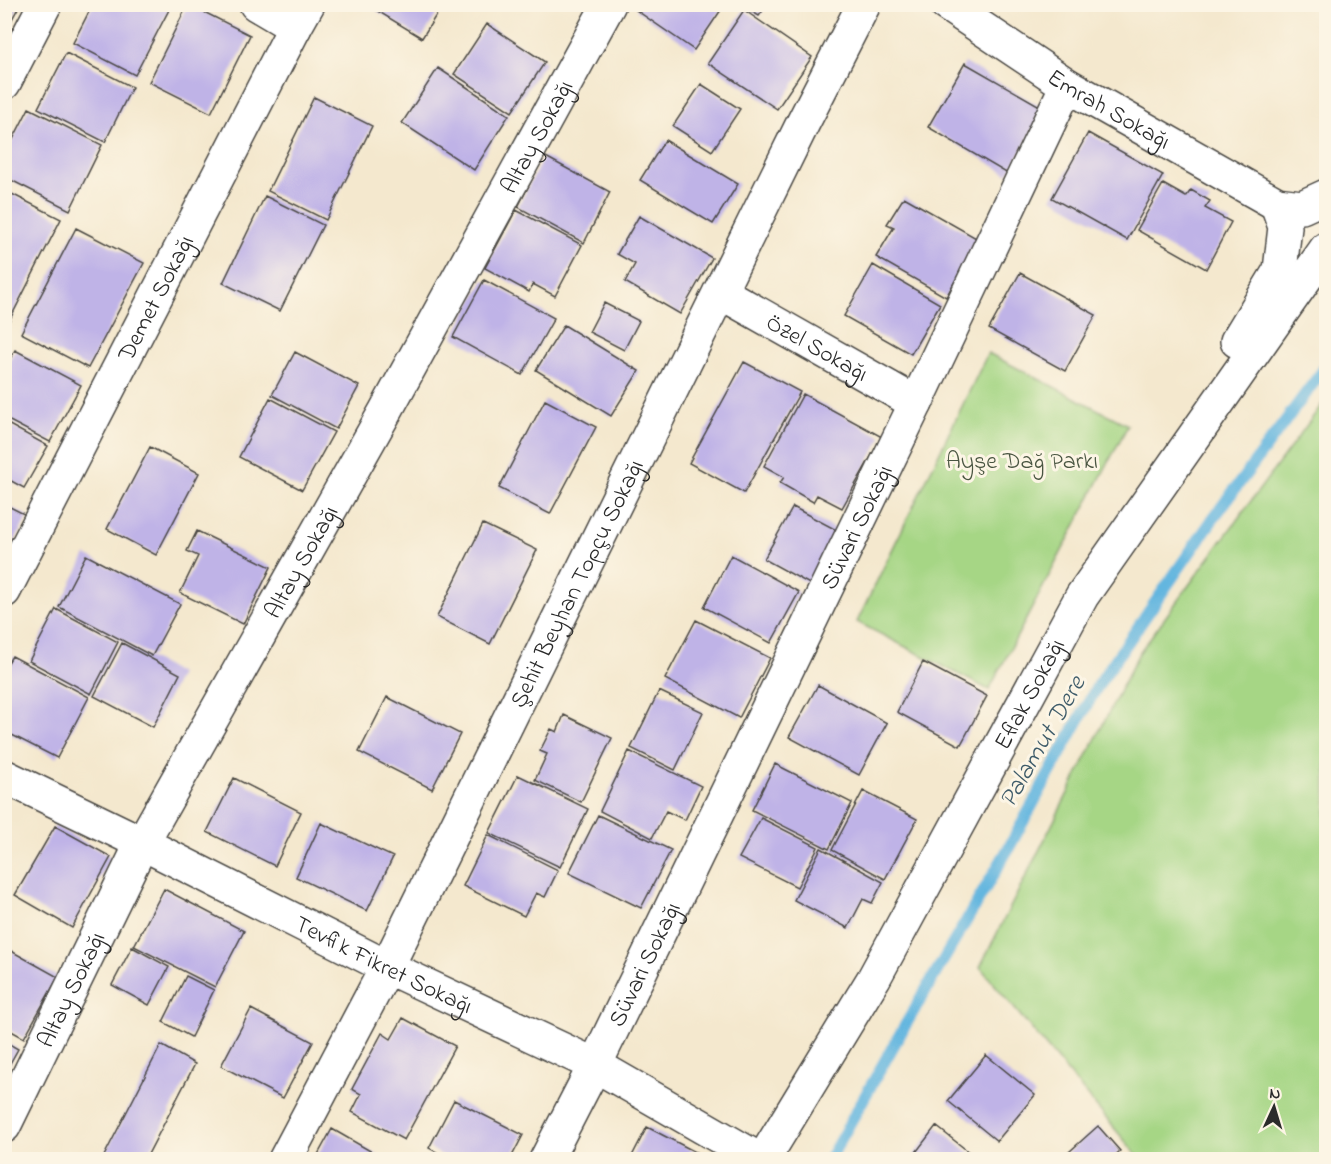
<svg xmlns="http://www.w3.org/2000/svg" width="1331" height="1164" font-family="'Indie Flower',sans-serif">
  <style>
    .green { fill: #a6d685; stroke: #688058; stroke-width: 1.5 }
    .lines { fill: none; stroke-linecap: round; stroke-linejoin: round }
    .stream { stroke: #63b6df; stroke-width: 12 }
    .building { fill: #bfb3e7 }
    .street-casing { stroke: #494743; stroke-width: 36 }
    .street { stroke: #fff; stroke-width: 33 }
    .labels { text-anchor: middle; stroke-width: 6; stroke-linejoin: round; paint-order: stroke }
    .street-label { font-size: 24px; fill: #2b2b2b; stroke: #fcf5e5 }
    .park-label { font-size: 24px; fill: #4a5642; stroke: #fcf5e5 }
    .water-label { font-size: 26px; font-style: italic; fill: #3f5c6a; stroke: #fcf5e5 }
  </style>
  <rect width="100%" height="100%" fill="#fcf5e5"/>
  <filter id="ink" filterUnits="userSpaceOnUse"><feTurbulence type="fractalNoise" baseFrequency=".0167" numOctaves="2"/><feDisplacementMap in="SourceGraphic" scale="12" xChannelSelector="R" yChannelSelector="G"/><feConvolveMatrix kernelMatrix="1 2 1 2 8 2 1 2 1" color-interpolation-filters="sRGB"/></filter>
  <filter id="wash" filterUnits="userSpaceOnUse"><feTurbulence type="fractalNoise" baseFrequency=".008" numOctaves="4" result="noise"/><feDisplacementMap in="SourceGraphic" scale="24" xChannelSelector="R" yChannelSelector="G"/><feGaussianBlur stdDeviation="1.35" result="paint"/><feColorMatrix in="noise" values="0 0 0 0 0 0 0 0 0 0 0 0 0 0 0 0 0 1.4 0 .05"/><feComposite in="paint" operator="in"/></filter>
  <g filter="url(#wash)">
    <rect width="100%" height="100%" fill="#f4e8ce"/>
    <path class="green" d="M 988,353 L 1128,425 L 989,690 L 857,622 Z
      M 1326,399 L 1326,1159 L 1140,1159 L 980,967 L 1139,653 Z"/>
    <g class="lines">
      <path class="stream" d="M 829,1160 L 899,1036 L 1007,851 L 1098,685 L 1215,516 L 1326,366"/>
    </g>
    <g id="blocks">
      <path class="building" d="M 4,4 L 11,4 L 18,8 L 4,34 Z
        M 93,4 L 172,4 L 135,75 L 73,43 Z
        M 188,4 L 250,35 L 211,113 L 149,82 Z
        M 366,4 L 443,4 L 422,38 Z
        M 640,4 L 725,4 L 694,50 L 636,10 Z
        M 741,5 L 767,5 L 759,16 Z
        M 744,10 L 812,57 L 777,109 L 708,63 Z
        M 487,24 L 545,62 L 512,112 L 454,74 Z
        M 66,53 L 132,87 L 105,142 L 38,108 Z
        M 965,63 L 1045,109 L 1008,174 L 928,127 Z
        M 438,68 L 509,115 L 474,170 L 402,123 Z
        M 701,84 L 740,109 L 712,151 L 673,126 Z
        M 314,97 L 372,126 L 326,220 L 268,191 Z
        M 29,108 L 102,145 L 70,210 L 5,177 L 5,155 Z
        M 1088,133 L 1163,175 L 1127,240 L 1052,198 Z
        M 665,140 L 738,184 L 713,224 L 640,180 Z
        M 544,156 L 610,192 L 584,243 L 518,207 Z
        M 1163,184 L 1186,197 L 1191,190 L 1210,201 L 1205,208 L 1231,222 L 1206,269 L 1137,230 Z
        M 4,190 L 61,219 L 9,321 L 4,319 Z
        M 265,196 L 323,225 L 280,311 L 223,283 Z
        M 904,197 L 978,239 L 946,297 L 876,257 L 894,227 L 887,224 Z
        M 516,210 L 582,245 L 555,296 L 533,284 L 529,292 L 485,268 Z
        M 639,216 L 712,258 L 680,314 L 625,282 L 635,264 L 617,254 Z
        M 76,228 L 144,263 L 88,368 L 21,333 Z
        M 873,265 L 940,304 L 911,354 L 844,316 Z
        M 1020,273 L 1096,315 L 1065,371 L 989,329 Z
        M 484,280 L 554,318 L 522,375 L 453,337 Z
        M 604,303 L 639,321 L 624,350 L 589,332 Z
        M 564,325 L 639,371 L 611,416 L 536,370 Z
        M 15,350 L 81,385 L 50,442 L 4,418 L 4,369 Z
        M 295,352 L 359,386 L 336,429 L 272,395 Z
        M 744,362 L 800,392 L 744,493 L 689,463 Z
        M 803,394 L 882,437 L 842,508 L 817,495 L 813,502 L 780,483 L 784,477 L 764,466 Z
        M 270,398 L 334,432 L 302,490 L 239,457 Z
        M 545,400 L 596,427 L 550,514 L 499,488 Z
        M 4,422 L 48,446 L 24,488 L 4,477 Z
        M 150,447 L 199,473 L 156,555 L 107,529 Z
        M 4,504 L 28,516 L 4,561 Z
        M 793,507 L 844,534 L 815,587 L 764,559 Z
        M 483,524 L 537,550 L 490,644 L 437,617 Z
        M 197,531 L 271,567 L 243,624 L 180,593 L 198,556 L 187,551 Z
        M 86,555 L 180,604 L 152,656 L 59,607 Z
        M 731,555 L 799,592 L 771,643 L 704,607 Z
        M 56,609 L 118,642 L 91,694 L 29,661 Z
        M 696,620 L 770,658 L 739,718 L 665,679 Z
        M 122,643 L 180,674 L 153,727 L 94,696 Z
        M 12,656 L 89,697 L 57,758 L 4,731 L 4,669 Z
        M 923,662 L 987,696 L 960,746 L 897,712 Z
        M 818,685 L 887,723 L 859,775 L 789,737 Z
        M 659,691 L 703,712 L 675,770 L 631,748 Z
        M 387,697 L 460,734 L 432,789 L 359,752 Z
        M 564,715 L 612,738 L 581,802 L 535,780 L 547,754 L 540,751 L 551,729 L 557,732 Z
        M 629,751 L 701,786 L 685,820 L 666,811 L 652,838 L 600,811 Z
        M 775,764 L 852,803 L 829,849 L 752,810 Z
        M 518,775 L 588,809 L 560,867 L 489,833 Z
        M 234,778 L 301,812 L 275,866 L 207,832 Z
        M 863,791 L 917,819 L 885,879 L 832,850 Z
        M 598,815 L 671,850 L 641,908 L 569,873 Z
        M 761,818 L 818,847 L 797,887 L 739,858 Z
        M 321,823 L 393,857 L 367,911 L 296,877 Z
        M 55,826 L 111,857 L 72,928 L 15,895 Z
        M 488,835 L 558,870 L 545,897 L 536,893 L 524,916 L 463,886 Z
        M 821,848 L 883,882 L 872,903 L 863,899 L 848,928 L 794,900 Z
        M 164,889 L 244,931 L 215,987 L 134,946 Z
        M 4,947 L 58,977 L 24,1038 L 4,1027 Z
        M 132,947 L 169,967 L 149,1005 L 112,985 Z
        M 186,976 L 214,990 L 191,1037 L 163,1022 Z
        M 251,1009 L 313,1042 L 283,1098 L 221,1066 Z
        M 403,1018 L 455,1046 L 404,1140 L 352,1112 L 361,1094 L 352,1089 L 382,1033 L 391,1039 Z
        M 4,1041 L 18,1049 L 4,1074 Z
        M 161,1045 L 195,1064 L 145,1160 L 105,1160 L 103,1158 Z
        M 986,1055 L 1035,1095 L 997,1141 L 948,1101 Z
        M 454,1100 L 523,1135 L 510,1160 L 451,1160 L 429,1148 Z
        M 936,1126 L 979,1160 L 910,1160 Z
        M 1098,1126 L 1120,1151 L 1110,1160 L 1060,1160 Z
        M 647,1127 L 711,1160 L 630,1160 Z
        M 332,1129 L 386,1160 L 315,1160 Z"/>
    </g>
  </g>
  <g filter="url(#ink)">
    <use href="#blocks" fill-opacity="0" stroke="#494743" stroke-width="1.5"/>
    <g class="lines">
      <defs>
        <g id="street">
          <path d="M 256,4 L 295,27"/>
          <path id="s1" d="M 946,4 L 1067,85 L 1277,204 L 1302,207 L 1326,196"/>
          <path d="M 4,83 L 45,4"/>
          <path id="s2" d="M 720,292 L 916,403"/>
          <path d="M 1237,341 L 1280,270 L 1285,227 L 1277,204"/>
          <path id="s3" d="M 4,591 L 295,27 L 308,4"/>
          <path id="s4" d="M 4,776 L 142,843 L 387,967 L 595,1065 L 760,1160"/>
          <path id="s5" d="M 4,1126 L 142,843 L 385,412 L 609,4"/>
          <path id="s6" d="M 285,1160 L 387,967 L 803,123 L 864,4"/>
          <path id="s7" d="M 546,1160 L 595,1065 L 916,403 L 1067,85"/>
          <path id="s8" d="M 763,1160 L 874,978 L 1082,596 L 1326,249"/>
        </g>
      </defs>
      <use href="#street" class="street-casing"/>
      <use href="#street" class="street"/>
    </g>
  </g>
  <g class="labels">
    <g class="street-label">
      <text dy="8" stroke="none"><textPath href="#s1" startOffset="194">Emrah Sokağı</textPath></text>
      <text dy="8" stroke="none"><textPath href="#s5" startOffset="1124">Altay Sokağı</textPath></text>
      <text dy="8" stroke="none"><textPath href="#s3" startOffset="330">Demet Sokağı</textPath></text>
      <text dy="8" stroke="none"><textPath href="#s2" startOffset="112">Özel Sokağı</textPath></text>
      <text dy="8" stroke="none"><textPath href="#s7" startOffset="705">Süvari Sokağı</textPath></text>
      <text dy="8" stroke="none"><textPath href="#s5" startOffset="638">Altay Sokağı</textPath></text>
      <text dy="8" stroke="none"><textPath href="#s6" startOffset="646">Şehit Beyhan Topçu Sokağı</textPath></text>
      <text dy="8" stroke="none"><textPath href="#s8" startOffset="537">Eflak Sokağı</textPath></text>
      <text dy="8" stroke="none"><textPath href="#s4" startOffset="424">Tevfik Fikret Sokağı</textPath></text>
      <text dy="8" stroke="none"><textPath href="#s7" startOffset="219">Süvari Sokağı</textPath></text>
      <text dy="8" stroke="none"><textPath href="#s5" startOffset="152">Altay Sokağı</textPath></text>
    </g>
    <g class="park-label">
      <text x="1022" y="468">Ayşe Dağ Parkı</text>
    </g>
    <g class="water-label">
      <text transform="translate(1041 741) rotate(-60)" y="9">Palamut Dere</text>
    </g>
  </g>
  <rect width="1331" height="1164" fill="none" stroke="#fcf5e5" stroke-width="24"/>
  <g transform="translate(1274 1107) rotate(4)" stroke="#fcf5e5" stroke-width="4.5" paint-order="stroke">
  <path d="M0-4.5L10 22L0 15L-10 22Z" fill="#2b2b2b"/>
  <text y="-9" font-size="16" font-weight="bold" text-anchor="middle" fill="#2b2b2b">N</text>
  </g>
</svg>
